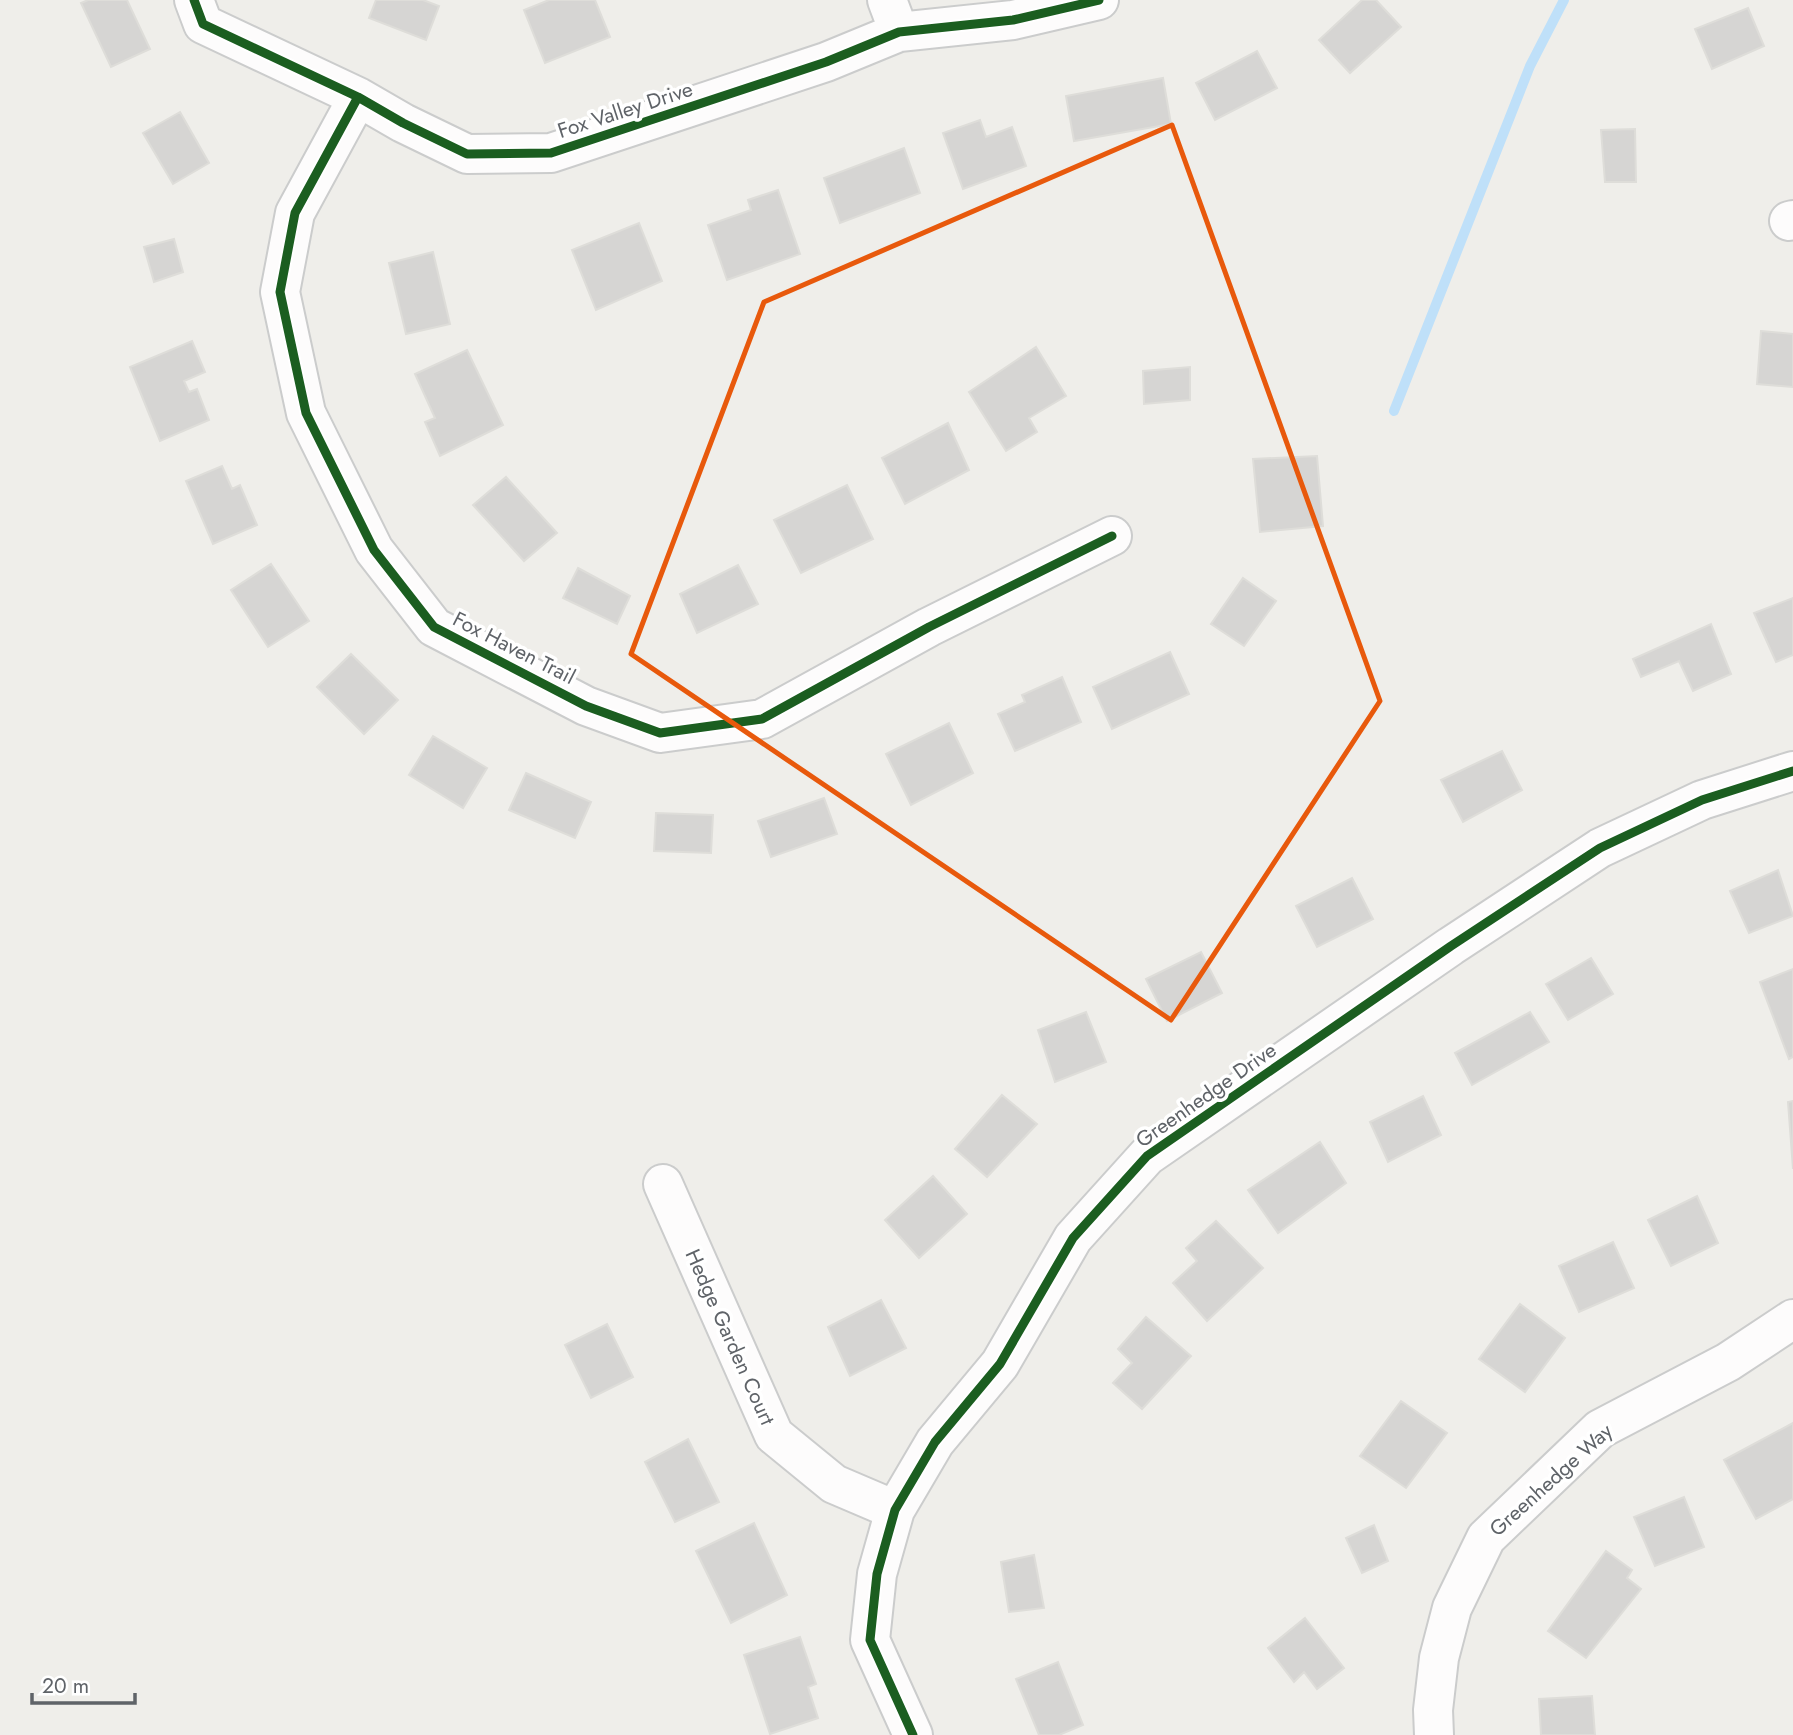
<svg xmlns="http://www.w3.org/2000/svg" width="1793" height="1735" font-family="Jost,sans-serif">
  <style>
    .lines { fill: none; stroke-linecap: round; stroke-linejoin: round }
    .stream { stroke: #bfe0f9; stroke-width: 10 }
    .building { fill: #d6d5d3; stroke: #deddd9; stroke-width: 2 }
    .minor-casing { stroke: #cbcccc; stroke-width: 42 }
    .minor { stroke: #fdfcfc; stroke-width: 38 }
    .cycleway-casing { stroke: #fff; stroke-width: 13 }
    .cycleway { stroke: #1b5e20; stroke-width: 9 }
    .marked { fill: none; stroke: #e8590c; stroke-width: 5; stroke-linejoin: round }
    .labels { text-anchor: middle; stroke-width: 7; stroke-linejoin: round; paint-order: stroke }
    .street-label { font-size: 21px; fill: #5f6368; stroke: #fff }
  </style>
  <rect width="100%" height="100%" fill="#efeeea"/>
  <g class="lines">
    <path class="stream" d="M 1394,411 L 1530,66 L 1564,0"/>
  </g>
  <path class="building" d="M 88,0 L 127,0 L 150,49 L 111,67 L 81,3 Z
    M 376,0 L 423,0 L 439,6 L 426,40 L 369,18 Z
    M 549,0 L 595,0 L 610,37 L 545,63 L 524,10 Z
    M 1362,0 L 1376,0 L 1401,27 L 1350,73 L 1319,40 Z
    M 1748,8 L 1764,46 L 1712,69 L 1695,29 Z
    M 1257,51 L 1277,88 L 1215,120 L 1196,83 Z
    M 1163,78 L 1171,124 L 1074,141 L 1066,96 Z
    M 180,112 L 209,163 L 173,184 L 143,133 Z
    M 980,120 L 986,137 L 1012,127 L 1026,166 L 963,189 L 943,133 Z
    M 1635,129 L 1636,182 L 1605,182 L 1601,130 Z
    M 904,148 L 920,193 L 840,223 L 824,178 Z
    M 778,190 L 800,254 L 727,280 L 708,225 L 751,210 L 748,200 Z
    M 639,223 L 662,281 L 596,310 L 572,250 Z
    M 174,239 L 183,272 L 154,282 L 144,247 Z
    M 433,252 L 450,324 L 406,334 L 389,263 Z
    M 1761,331 L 1793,334 L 1793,387 L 1757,384 Z
    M 192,341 L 205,372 L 184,381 L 189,392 L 197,389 L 209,420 L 160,441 L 130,367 Z
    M 1036,347 L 1066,396 L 1029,418 L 1037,432 L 1006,451 L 969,392 Z
    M 467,350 L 503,425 L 440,456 L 425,422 L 435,418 L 415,374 Z
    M 1190,367 L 1190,400 L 1144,404 L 1143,371 Z
    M 948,423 L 969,470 L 905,504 L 882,458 Z
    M 1317,456 L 1323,526 L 1260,532 L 1253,459 Z
    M 222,466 L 232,489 L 240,485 L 257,525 L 213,544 L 186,481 Z
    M 506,477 L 557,533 L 524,561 L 473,505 Z
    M 847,485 L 873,539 L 801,573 L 774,520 Z
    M 271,564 L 309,621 L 268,647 L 231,590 Z
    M 738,565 L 758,604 L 697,633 L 680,594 Z
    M 578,568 L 630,596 L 617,624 L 563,598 Z
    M 1243,578 L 1276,601 L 1244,646 L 1211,624 Z
    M 1793,598 L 1793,655 L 1776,662 L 1754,613 Z
    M 1711,624 L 1731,674 L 1693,691 L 1679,661 L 1641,677 L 1633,659 Z
    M 1170,652 L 1189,694 L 1112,729 L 1093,687 Z
    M 351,654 L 398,700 L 364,734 L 317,687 Z
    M 1062,677 L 1081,722 L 1015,751 L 998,714 L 1025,702 L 1022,695 Z
    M 949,723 L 973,773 L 911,805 L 886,754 Z
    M 433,736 L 487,768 L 463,808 L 409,775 Z
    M 1502,751 L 1522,790 L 1463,822 L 1441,780 Z
    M 526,773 L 591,802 L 575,838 L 509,810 Z
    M 824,798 L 837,834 L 771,857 L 758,821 Z
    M 656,813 L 713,815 L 711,853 L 654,851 Z
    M 1778,870 L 1793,916 L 1749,933 L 1730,891 Z
    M 1352,878 L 1373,919 L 1317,947 L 1296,906 Z
    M 1201,952 L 1222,993 L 1167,1021 L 1146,979 Z
    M 1591,958 L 1613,994 L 1568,1020 L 1546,984 Z
    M 1793,969 L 1793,1057 L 1789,1059 L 1760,982 Z
    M 1086,1012 L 1106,1062 L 1055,1082 L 1038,1030 Z
    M 1530,1012 L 1549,1042 L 1472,1085 L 1455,1053 Z
    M 1002,1095 L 1037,1124 L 987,1177 L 955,1149 Z
    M 1423,1096 L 1441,1135 L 1388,1162 L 1370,1122 Z
    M 1793,1101 L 1793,1169 L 1788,1102 Z
    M 1320,1142 L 1346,1183 L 1278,1233 L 1248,1190 Z
    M 933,1176 L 967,1214 L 919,1258 L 885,1220 Z
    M 1697,1196 L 1718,1243 L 1671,1266 L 1648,1220 Z
    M 1216,1221 L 1263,1268 L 1207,1321 L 1173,1283 L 1197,1261 L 1186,1248 Z
    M 1613,1242 L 1634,1288 L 1579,1312 L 1559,1266 Z
    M 881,1300 L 906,1348 L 850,1376 L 828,1327 Z
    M 1520,1304 L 1565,1338 L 1525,1392 L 1479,1359 Z
    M 1146,1317 L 1191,1356 L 1142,1409 L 1113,1383 L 1132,1363 L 1118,1349 Z
    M 607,1324 L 633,1377 L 591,1398 L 565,1345 Z
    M 1401,1401 L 1447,1433 L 1406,1488 L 1360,1456 Z
    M 1793,1423 L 1793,1499 L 1756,1519 L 1724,1460 Z
    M 688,1439 L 719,1502 L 675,1522 L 645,1462 Z
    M 1684,1497 L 1704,1547 L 1655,1566 L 1634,1517 Z
    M 754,1523 L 787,1595 L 731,1623 L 696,1551 Z
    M 1374,1525 L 1388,1561 L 1362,1573 L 1346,1538 Z
    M 1606,1551 L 1632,1570 L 1627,1578 L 1641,1589 L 1586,1658 L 1548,1631 Z
    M 1034,1555 L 1044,1608 L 1009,1612 L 1001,1562 Z
    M 1305,1618 L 1344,1668 L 1317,1689 L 1304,1672 L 1294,1682 L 1268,1648 Z
    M 800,1637 L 816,1684 L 808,1687 L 818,1718 L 770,1734 L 744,1655 Z
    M 1058,1662 L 1083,1725 L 1059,1735 L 1039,1735 L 1016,1679 Z
    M 1592,1696 L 1595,1735 L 1541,1735 L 1539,1699 Z"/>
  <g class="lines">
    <defs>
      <path id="minor" d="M 194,0 L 203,24 L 358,97 L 403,123 L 467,154 L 551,153 L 826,62 L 899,32 L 1013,20 L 1099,0
        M 887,0 L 899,32
        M 358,97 L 295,213 L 280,292 L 306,413 L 374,550 L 434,627 L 586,706 L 660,733 L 762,719 L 929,627 L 1112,536
        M 1789,221 L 1793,220
        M 663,1184 L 774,1435 L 834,1484 L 895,1510
        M 913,1735 L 870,1640 L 877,1574 L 895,1510 L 935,1442 L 1000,1364 L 1073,1238 L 1147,1156 L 1451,946 L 1600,848 L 1702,800 L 1793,771
        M 1434,1735 L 1433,1710 L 1439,1658 L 1452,1608 L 1486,1538 L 1600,1429 L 1728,1362 L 1793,1319"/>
    </defs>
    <use href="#minor" class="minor-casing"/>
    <use href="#minor" class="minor"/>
    <defs>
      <path id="cycleway" d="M 194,0 L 203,24 L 358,97 L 403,123 L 467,154 L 551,153 L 826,62 L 899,32 L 1013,20 L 1099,0
        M 358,97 L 295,213 L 280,292 L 306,413 L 374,550 L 434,627 L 586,706 L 660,733 L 762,719 L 929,627 L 1112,536
        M 913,1735 L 870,1640 L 877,1574 L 895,1510 L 935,1442 L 1000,1364 L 1073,1238 L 1147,1156 L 1451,946 L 1600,848 L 1702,800 L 1793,771"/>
    </defs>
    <use href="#cycleway" class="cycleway-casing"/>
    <use href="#cycleway" class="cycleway"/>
  </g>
  <path class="marked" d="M 1172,125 L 1380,701 L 1171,1020 L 631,654 L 764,302 Z"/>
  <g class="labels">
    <g class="street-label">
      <text transform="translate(625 110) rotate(-18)" y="7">Fox Valley Drive</text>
      <text transform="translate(514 648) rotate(27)" y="7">Fox Haven Trail</text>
      <text transform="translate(1206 1095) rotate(-35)" y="7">Greenhedge Drive</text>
      <text transform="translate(730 1337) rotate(66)" y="7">Hedge Garden Court</text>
      <text transform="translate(1551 1480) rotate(-42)" y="7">Greenhedge Way</text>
    </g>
  </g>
  <path d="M32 1693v10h103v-10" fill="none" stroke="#5f6368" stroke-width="3.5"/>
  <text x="42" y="1693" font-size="21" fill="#5f6368" stroke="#ffffff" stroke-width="5" paint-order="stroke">20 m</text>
</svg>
